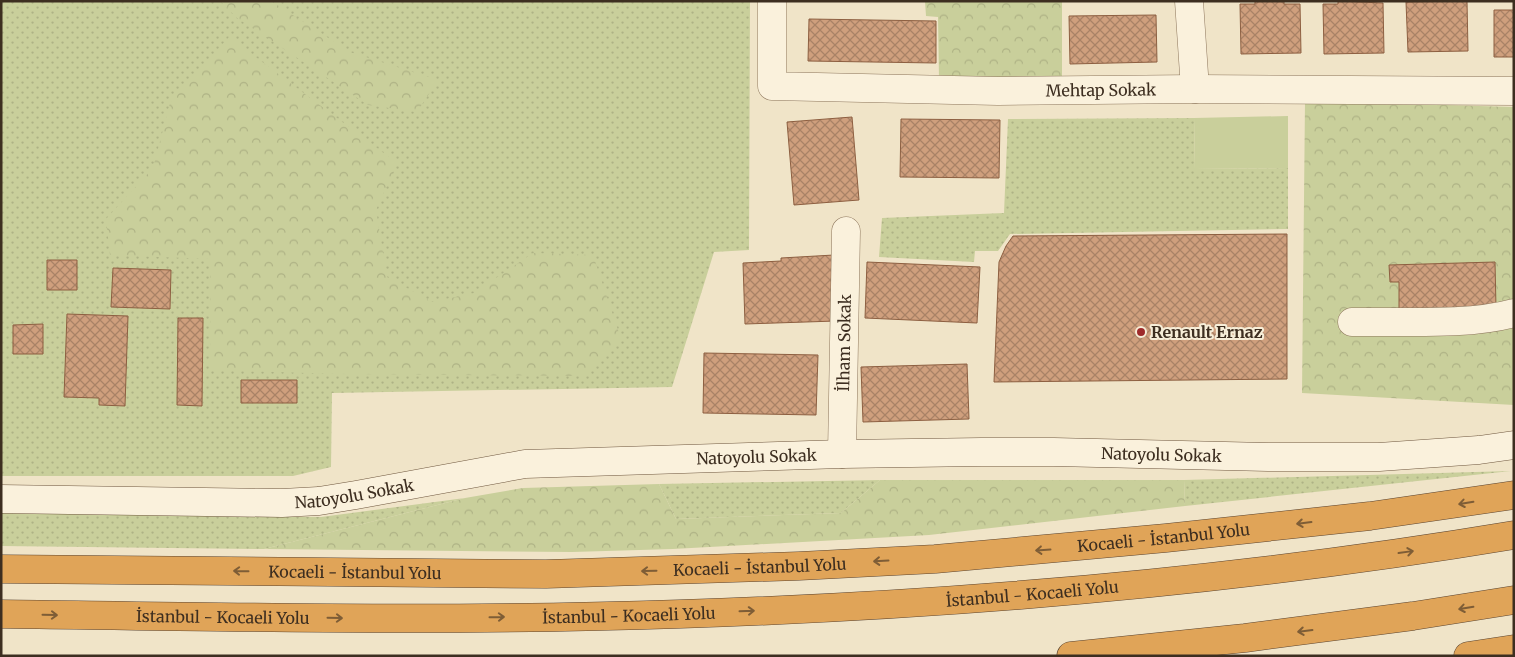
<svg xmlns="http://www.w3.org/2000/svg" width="1515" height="657" font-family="Merriweather,serif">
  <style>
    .grass { fill: url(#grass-dots) }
    .forest { fill: url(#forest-crowns) }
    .park { fill: #c9cf9b }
    .building { fill: url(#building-cross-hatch); stroke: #8d5f41 }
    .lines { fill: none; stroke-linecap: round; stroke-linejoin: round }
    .street-casing { stroke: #8d765c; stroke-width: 29 }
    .secondary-casing { stroke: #6f573f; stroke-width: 29 }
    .highway-casing { stroke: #5b4430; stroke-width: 29 }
    .street { stroke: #faf1dc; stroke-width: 28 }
    .secondary { stroke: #faf1dc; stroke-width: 28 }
    .highway { stroke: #e0a458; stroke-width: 28 }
    .oneway { stroke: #7e5d36 }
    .poi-dot { fill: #9e2a2b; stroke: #f7eed8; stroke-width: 2 }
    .labels { text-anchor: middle; stroke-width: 4; stroke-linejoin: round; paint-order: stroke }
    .street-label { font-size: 16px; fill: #3d2e20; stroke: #f7eed8 }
    .poi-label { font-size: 16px; font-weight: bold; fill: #3d2e20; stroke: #f7eed8; text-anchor: start }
  </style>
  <defs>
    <pattern id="grass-dots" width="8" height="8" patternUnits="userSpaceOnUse" patternTransform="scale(1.25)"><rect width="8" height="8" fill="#c9cf9b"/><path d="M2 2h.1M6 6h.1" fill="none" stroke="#aeb285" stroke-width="1.8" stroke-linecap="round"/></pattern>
    <pattern id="forest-crowns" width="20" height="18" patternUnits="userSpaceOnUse" patternTransform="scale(1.25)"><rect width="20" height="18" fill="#c9cf9b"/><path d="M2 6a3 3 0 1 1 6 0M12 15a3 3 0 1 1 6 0" fill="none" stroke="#aeb285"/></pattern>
    <pattern id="building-cross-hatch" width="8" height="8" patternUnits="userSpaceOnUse" patternTransform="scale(1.25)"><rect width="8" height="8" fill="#cf9f7d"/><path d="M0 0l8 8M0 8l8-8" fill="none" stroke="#a98266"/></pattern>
  </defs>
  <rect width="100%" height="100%" fill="#f0e4c8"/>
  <path class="grass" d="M 1,1 L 750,1 L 749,250 L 714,252 L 672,387 L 332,393 L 331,467 L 293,476 L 1,476 Z
    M 1194,118 L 1195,169 L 1288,168 L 1288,229 L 1010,234 L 998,251 L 975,251 L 974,262 L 879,257 L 882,218 L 1004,213 L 1008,119 Z
    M 1511,471 L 1185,506 L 1184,480 Z
    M 880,480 L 841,513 L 676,519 L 659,484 Z
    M 465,498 L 264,549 L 1,546 L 1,513 L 321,517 Z"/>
  <path class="forest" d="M 220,1 L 271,1 L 350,52 L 438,80 L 417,112 L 368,105 L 237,18 Z
    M 925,1 L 1062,1 L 1062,78 L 939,79 L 938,17 L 926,16 Z
    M 229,37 L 397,163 L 376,210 L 387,277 L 432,302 L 474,293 L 533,253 L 593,255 L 621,339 L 586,376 L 337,374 L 211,370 L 210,259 L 110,255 L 106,219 L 153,168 L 170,103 Z
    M 1305,101 L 1514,107 L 1514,405 L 1302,393 Z
    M 880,480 L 1184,480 L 1185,506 L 929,535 L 673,549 L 572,552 L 264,549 L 465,498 L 523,488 L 659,484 L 676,519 L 841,513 Z"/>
  <path class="park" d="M 1288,116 L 1288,168 L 1195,169 L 1194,118 Z"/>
  <path class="building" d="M 1255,1 L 1284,1 L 1284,4 L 1300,4 L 1301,53 L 1241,54 L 1240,4 L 1255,4 Z
    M 1338,1 L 1383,3 L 1384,53 L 1324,54 L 1323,4 L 1338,4 Z
    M 1467,1 L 1468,51 L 1408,52 L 1406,2 Z
    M 1494,10 L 1514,10 L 1514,57 L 1494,57 Z
    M 1156,15 L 1157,62 L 1070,64 L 1069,16 Z
    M 809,19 L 936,21 L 936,63 L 808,61 Z
    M 852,117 L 859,200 L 794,205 L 787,122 Z
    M 901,119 L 1000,120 L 999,178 L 900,177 Z
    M 1287,234 L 1287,379 L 994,382 L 999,262 L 1006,246 L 1013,236 Z
    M 834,255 L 836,321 L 745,324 L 743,263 L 781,261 L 781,258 Z
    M 47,260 L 77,260 L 77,290 L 47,290 Z
    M 867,262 L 980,267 L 977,323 L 865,318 Z
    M 1495,262 L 1496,308 L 1399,311 L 1399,282 L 1390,282 L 1389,265 Z
    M 113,268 L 171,270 L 170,309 L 111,307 Z
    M 67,314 L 128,316 L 125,406 L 99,405 L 99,398 L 64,397 Z
    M 178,318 L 203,318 L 202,406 L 177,405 Z
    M 43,324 L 43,354 L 13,354 L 13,325 Z
    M 704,353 L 818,355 L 816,415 L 703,413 Z
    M 967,364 L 969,419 L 863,422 L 861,367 Z
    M 241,380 L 297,380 L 297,403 L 241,403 Z"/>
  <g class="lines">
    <defs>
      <g id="street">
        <path id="s1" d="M 772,1 L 772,86 L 998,91 L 1195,89 L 1514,91"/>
        <path d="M 1189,1 L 1195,89"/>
        <path d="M 1352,322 C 1401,321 1467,326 1514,313"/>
        <path id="s2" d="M 842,454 L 846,231"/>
      </g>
      <g id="secondary">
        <path id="s3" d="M 1,499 L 282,503 L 319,501 L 356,495 L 525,464 L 842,454 L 981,452 L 1054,452 L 1268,457 L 1379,457 L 1479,450 L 1514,445"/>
      </g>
      <g id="highway">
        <path id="s4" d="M 1,569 L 546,574 L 799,566 L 935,559 L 1166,538 L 1370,516 L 1514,495"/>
        <path id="s5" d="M 1,614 C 227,617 454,622 680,614 C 959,605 1238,581 1514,535"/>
        <path d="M 1071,656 L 1245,638 L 1413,616 L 1514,600"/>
        <path d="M 1468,656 L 1514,649"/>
      </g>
    </defs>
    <use href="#street" class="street-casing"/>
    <use href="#secondary" class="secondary-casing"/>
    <use href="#highway" class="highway-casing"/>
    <use href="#street" class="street"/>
    <use href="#secondary" class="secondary"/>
    <use href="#highway" class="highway"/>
  </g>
  <defs><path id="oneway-shaft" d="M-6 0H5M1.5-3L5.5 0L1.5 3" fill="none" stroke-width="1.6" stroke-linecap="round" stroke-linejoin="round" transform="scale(1.25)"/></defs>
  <g class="oneway">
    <use href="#oneway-shaft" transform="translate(1466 503) rotate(171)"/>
    <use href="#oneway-shaft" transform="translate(1304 523) rotate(173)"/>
    <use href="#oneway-shaft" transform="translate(1043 550) rotate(176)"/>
    <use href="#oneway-shaft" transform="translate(1406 552) rotate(-8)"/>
    <use href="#oneway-shaft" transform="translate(881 561) rotate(177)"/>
    <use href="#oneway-shaft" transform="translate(241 571) rotate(-179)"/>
    <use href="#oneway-shaft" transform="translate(649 571) rotate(179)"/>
    <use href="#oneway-shaft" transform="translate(1466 608) rotate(171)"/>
    <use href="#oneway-shaft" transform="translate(747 611) rotate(-2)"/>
    <use href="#oneway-shaft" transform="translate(50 615) rotate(1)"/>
    <use href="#oneway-shaft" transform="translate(497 617) rotate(-1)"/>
    <use href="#oneway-shaft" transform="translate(335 618) rotate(1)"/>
    <use href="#oneway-shaft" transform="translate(1305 631) rotate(173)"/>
  </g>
  <circle class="poi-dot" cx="1141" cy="332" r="5"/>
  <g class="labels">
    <g class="street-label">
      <text dy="6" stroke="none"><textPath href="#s1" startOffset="414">Mehtap Sokak</textPath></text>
      <text dy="6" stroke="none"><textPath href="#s2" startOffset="111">İlham Sokak</textPath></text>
      <text dy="6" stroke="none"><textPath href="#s3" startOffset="1164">Natoyolu Sokak</textPath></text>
      <text dy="6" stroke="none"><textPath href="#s3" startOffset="759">Natoyolu Sokak</textPath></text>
      <text dy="6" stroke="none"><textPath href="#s3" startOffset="354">Natoyolu Sokak</textPath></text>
      <text dy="6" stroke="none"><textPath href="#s4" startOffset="1164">Kocaeli - İstanbul Yolu</textPath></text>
      <text dy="6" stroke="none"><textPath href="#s4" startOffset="759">Kocaeli - İstanbul Yolu</textPath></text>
      <text dy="6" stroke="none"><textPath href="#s4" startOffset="354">Kocaeli - İstanbul Yolu</textPath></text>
      <text dy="6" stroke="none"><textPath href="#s5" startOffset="1032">İstanbul - Kocaeli Yolu</textPath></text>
      <text dy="6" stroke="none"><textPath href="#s5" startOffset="628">İstanbul - Kocaeli Yolu</textPath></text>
      <text dy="6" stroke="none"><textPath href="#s5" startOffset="222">İstanbul - Kocaeli Yolu</textPath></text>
    </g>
    <g class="poi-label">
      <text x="1151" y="338">Renault Ernaz</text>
    </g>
  </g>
  <rect width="1515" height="657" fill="none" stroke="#3d2e20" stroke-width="5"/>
</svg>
